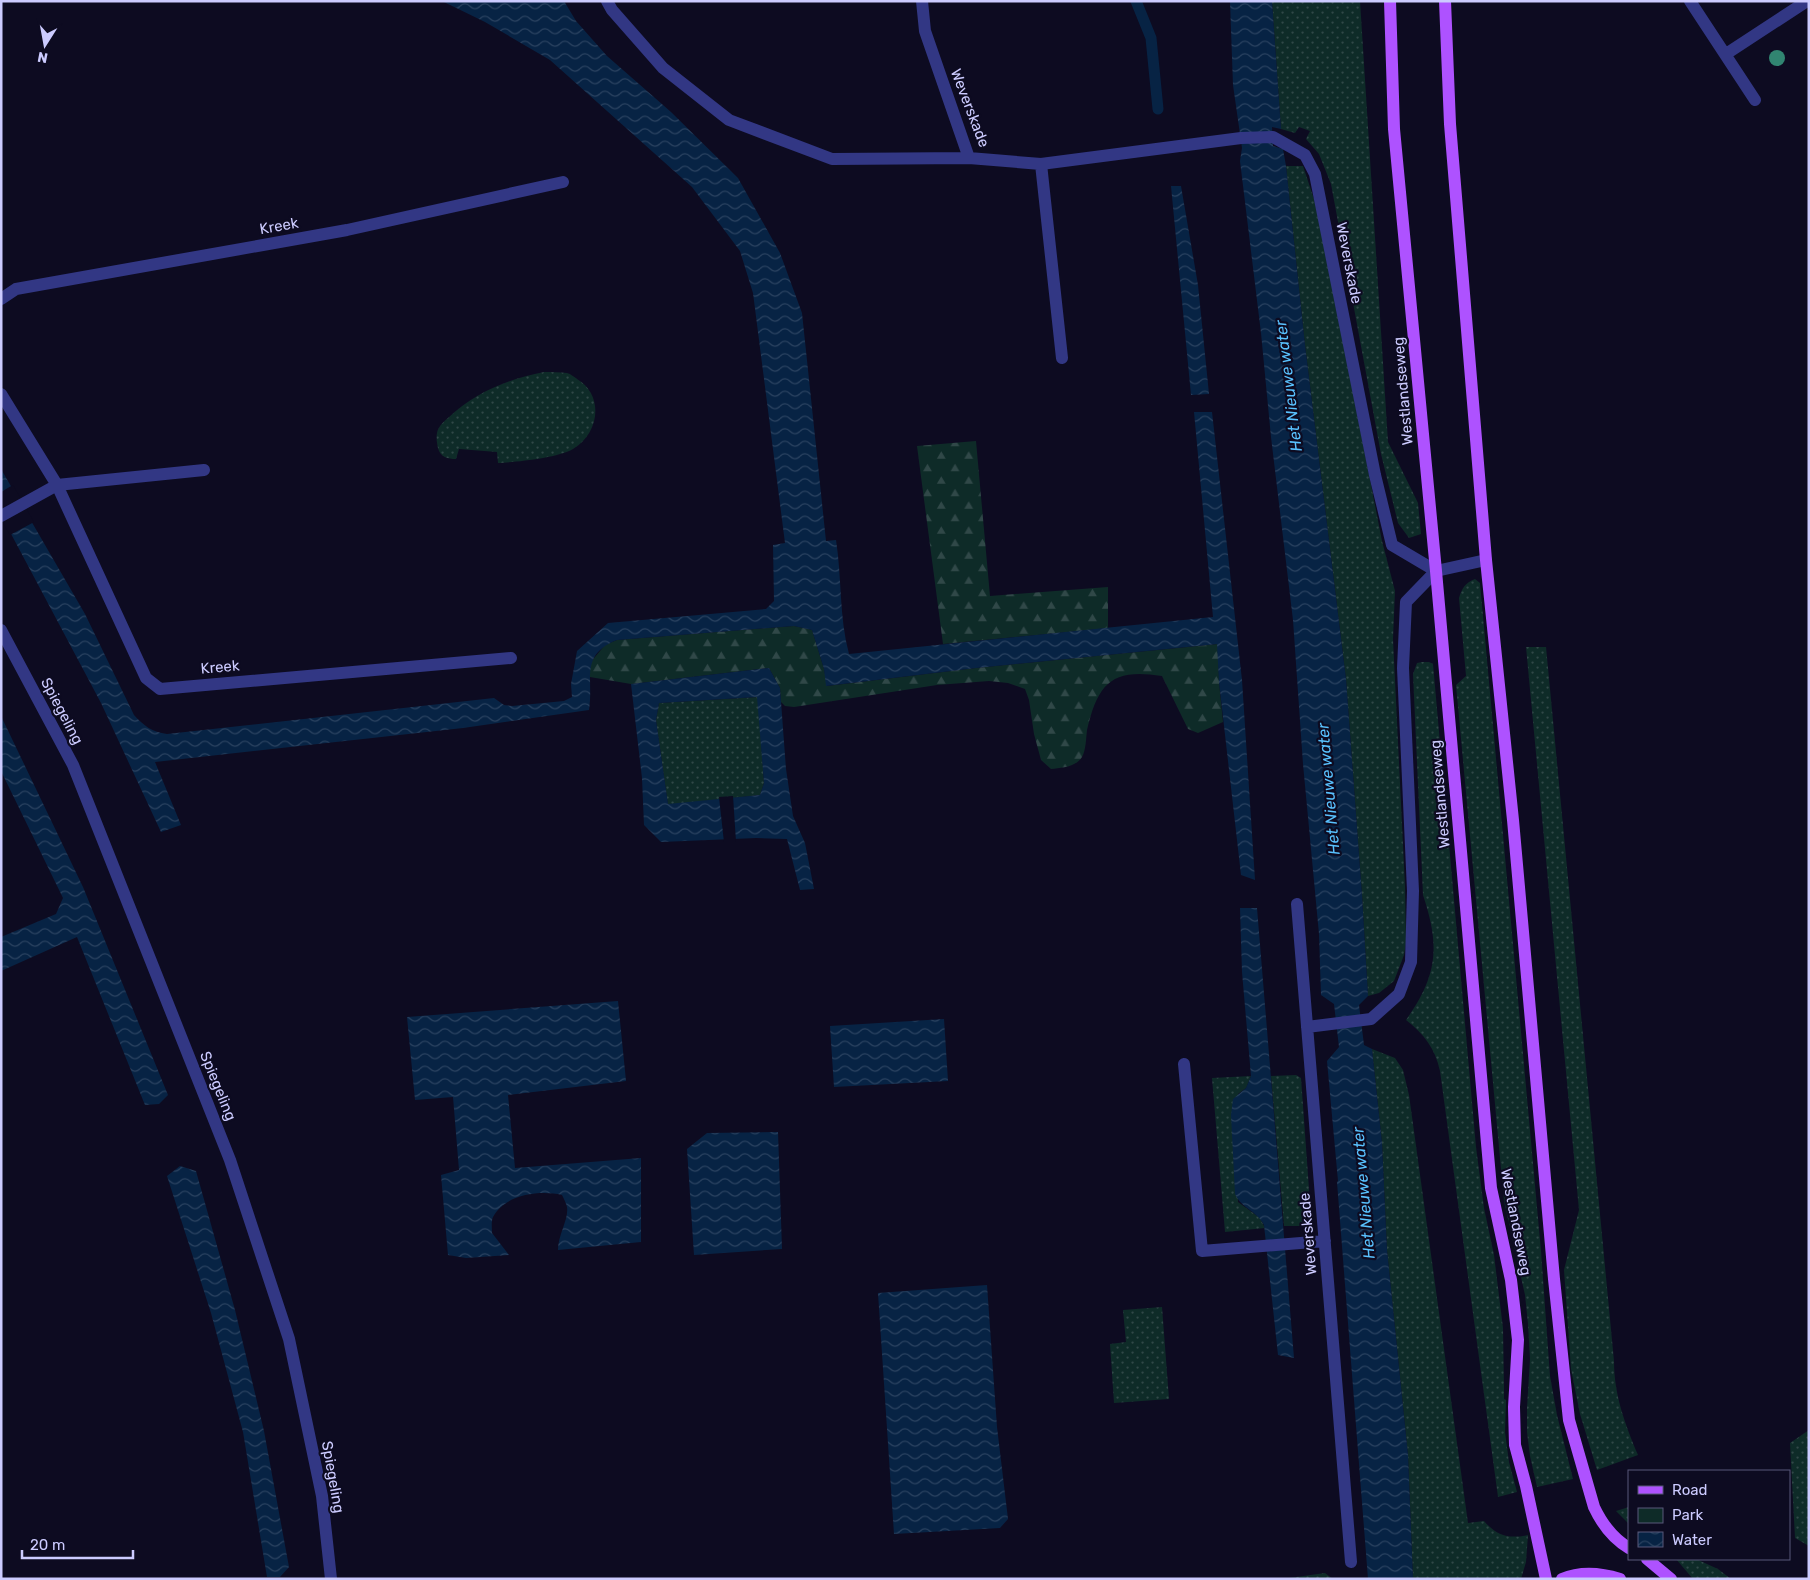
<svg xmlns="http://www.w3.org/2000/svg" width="1810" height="1580" font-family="Rubik,sans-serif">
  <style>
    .green { fill: url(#green-dots) }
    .forest { fill: url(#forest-firs) }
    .water { fill: url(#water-waves); fill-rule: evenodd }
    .pier { fill: #0d0b21 }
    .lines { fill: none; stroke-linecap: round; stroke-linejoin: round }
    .stream { stroke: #072344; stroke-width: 11 }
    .minor { stroke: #323784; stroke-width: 12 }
    .major { stroke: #ae52ff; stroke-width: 12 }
    .tree { fill: #318571 }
    .labels { text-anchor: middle; stroke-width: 4.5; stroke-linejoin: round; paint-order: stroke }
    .street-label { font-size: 15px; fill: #cccbff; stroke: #0d0b21 }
    .water-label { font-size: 16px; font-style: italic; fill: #59c2ff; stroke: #0d0b21 }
  </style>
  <defs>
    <pattern id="green-dots" width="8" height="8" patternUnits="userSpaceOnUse" patternTransform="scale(1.25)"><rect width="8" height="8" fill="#0e2b28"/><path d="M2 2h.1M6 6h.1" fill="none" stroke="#304848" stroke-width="1.8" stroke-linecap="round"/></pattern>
    <pattern id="forest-firs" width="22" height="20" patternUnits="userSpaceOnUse" patternTransform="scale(1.25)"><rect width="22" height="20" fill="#0e2b28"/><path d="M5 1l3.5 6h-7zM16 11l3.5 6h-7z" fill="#304848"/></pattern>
    <pattern id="water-waves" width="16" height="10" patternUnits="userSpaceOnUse" patternTransform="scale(1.25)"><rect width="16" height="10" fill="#072344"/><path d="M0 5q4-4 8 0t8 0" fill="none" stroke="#2a4260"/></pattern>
  </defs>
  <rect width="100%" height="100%" fill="#0d0b21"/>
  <path class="green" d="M 1272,1 L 1360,1 L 1388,442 L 1418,503 L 1421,534 L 1409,538 L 1398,523 L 1381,454 L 1331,184 L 1319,154 L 1306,139 L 1310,131 L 1299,127 L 1295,133 L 1281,129 Z
    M 1286,166 L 1303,166 L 1317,208 L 1382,541 L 1395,591 L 1393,639 L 1405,886 L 1406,943 L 1404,955 L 1394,981 L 1379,993 L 1368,996 L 1362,895 L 1346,679 L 1305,345 Z
    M 544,372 C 551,372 560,372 567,373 C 571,374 574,377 577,379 C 604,395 600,433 573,449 C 557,458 517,462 498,463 L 497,452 L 459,449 L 456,459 C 448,459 440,457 438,448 C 437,443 436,438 437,433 C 438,427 443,422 448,418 C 475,392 508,379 544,372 Z
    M 1475,579 L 1480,583 L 1541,1251 L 1550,1376 L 1557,1415 L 1573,1479 L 1537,1487 L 1530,1456 L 1527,1432 L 1527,1408 L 1530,1359 L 1528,1324 L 1525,1295 L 1504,1201 L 1456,685 L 1466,676 L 1459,598 C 1462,588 1465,583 1475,579 Z
    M 1526,647 L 1546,647 L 1614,1361 C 1614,1395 1625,1424 1638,1455 L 1597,1470 L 1580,1414 L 1571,1369 L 1564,1270 L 1579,1210 Z
    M 1422,662 L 1429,662 L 1433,664 L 1476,1147 L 1484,1208 L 1494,1255 L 1503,1328 L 1504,1388 L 1504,1399 L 1506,1400 L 1505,1432 L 1509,1462 L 1517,1492 L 1498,1497 L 1440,1071 C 1435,1048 1424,1034 1406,1020 C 1438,975 1440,946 1423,895 L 1413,674 L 1417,663 Z
    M 758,697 L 764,783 L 760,795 L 668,805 L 656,720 L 659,703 Z
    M 1372,1049 L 1395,1058 L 1403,1070 L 1409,1095 L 1468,1523 L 1484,1521 C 1497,1536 1509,1539 1528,1535 L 1526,1562 L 1521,1579 L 1413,1579 L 1408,1455 L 1387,1250 L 1382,1143 Z
    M 1296,1075 L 1301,1078 L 1310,1203 L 1304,1226 L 1284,1226 L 1271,1076 Z
    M 1251,1076 L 1246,1088 L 1238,1094 L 1238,1202 L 1260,1218 L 1265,1228 L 1225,1232 L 1212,1078 Z
    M 1162,1307 L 1169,1399 L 1114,1403 L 1110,1344 L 1126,1342 L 1123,1310 Z
    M 1809,1430 L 1809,1546 L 1795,1538 L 1790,1443 Z
    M 1629,1507 L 1629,1524 L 1616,1511 Z
    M 1676,1559 L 1696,1559 L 1718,1569 L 1731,1579 L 1693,1579 Z
    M 1325,1573 L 1333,1579 L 1282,1579 Z"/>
  <path class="forest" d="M 976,441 L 990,596 L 1108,587 L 1108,628 L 943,644 L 917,446 Z
    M 794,626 L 812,630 L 824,669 L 827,686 L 976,668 L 1218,644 L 1219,682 L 1223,722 L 1198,733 L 1188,729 L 1162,676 C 1112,668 1098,683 1087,730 C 1086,738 1086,750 1082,757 C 1076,767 1061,768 1051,769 L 1041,760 L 1034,734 L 1029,700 L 1025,689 L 1008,683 L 989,681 L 937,685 L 794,707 L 785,706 L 781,702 L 780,688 L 769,668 L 631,684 L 590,677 L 590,663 L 605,645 L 617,640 Z"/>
  <path class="water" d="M 442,1 L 564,1 L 576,21 L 607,56 L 671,112 L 738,178 L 780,253 L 802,313 L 826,541 L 836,540 C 842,578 839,617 849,654 L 1213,617 L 1194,412 L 1212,412 L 1242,680 L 1255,880 L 1241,875 L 1219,682 L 1217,644 L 976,668 L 826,686 L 824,669 L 812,630 L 794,626 L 617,640 C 579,655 594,679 589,710 L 463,728 L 155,762 L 181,825 L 161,832 L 101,703 L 1,515 L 1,469 L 85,614 L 134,715 C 144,726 152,732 167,734 L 494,698 L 504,705 L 512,706 L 564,701 L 572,697 L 571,684 L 577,651 L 608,623 L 766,609 L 774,601 L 773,545 L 785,543 L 753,293 L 740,251 L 692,187 L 550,60 L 485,22 Z
    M 1230,1 L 1272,1 L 1281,129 L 1272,127 L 1273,146 L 1283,149 L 1286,166 L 1305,345 L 1346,679 L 1362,895 L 1368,996 L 1359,1005 L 1364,1045 L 1372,1049 L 1382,1143 L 1387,1250 L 1408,1455 L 1413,1579 L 1368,1579 L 1337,1182 L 1338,1181 L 1327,1061 L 1339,1047 L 1334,1004 L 1321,995 L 1319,934 L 1303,764 L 1293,620 L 1271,437 L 1261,333 L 1240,161 L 1242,148 L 1233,85 Z
    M 1171,186 L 1181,186 L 1198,285 L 1209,394 L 1191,395 Z
    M 769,668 L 780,688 L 786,769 L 793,816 L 805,843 L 814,889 L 800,890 L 787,839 L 756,838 L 661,842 L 644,825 L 642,778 L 631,684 ZM 757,697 L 764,783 L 760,795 L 668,804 L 656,720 L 659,703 Z
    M 1,716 L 83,887 L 168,1095 L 159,1104 L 145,1105 L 77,937 L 1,971 L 1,937 L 56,914 L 63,898 L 1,771 Z
    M 1240,908 L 1257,908 L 1294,1358 L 1278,1355 L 1264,1225 C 1256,1210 1242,1209 1235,1194 L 1231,1115 L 1233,1099 L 1246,1088 L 1251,1076 L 1242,972 Z
    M 618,1001 L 626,1081 L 508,1095 L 515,1168 L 641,1158 L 641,1242 L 558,1250 C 558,1235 569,1219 567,1207 C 566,1203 564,1199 562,1195 C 540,1190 505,1194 493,1217 C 491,1221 492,1229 492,1233 L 509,1255 L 466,1258 L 448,1255 L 441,1175 L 459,1170 L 453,1097 L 415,1100 L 407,1017 Z
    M 944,1019 L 948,1081 L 834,1087 L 830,1026 Z
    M 778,1132 L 782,1249 L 694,1255 L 687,1149 L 707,1133 Z
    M 180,1166 L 196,1171 L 235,1310 L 264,1431 L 289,1567 L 280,1577 L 267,1577 L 243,1432 L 211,1313 L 167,1176 Z
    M 987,1285 L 997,1427 L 1008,1519 L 1000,1528 L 894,1534 L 878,1293 Z"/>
  <path class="pier" d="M 13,485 L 34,522 L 10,535 L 1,520 L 1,492 Z
    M 733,796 L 736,842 L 724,842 L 719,797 Z"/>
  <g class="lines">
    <path class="stream" d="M 1136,1 L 1151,38 L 1158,109"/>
    <path class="minor" d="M 607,1 L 612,10 L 663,68 L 729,120 L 832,159 L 969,158
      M 922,1 L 925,31 L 969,158 L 1041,164 L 1241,138 L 1273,137 L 1305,155 L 1315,174 L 1375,475 L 1392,545 L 1436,571 L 1486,560
      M 1690,1 L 1755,100
      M 1726,54 L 1807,1
      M 1041,164 L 1062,358
      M 1,299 L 16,289 L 347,230 L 563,182
      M 1,394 L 57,485 L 146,678 L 160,689 L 511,658
      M 1,516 L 57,485 L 204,470
      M 1,630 L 73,765 L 230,1160 L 289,1339 L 322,1496 L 331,1579
      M 1297,904 L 1351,1562
      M 1307,1027 L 1371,1019 L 1399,994 L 1411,962 L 1413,891 L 1403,668 L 1406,602 L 1436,571
      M 1184,1064 L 1202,1251 L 1325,1241"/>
    <path class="major" d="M 1390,1 L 1394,129 L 1436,571 L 1491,1188 L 1511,1280 L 1518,1340 L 1514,1407 L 1515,1445 L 1526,1486 L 1546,1579
      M 1445,1 L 1450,124 L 1486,560 L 1513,820 L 1554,1279 L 1569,1420 L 1594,1507 C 1602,1524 1612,1538 1629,1548
      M 1647,1559 L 1671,1579
      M 1562,1579 C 1581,1571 1601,1573 1620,1579"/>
  </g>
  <circle class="tree" cx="1777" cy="58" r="8"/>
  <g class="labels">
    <g class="street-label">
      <text transform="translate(970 108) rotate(69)" y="5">Weverskade</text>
      <text transform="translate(279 226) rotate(-10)" y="5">Kreek</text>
      <text transform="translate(1349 263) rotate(79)" y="5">Weverskade</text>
      <text transform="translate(1403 391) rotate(-95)" y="5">Westlandseweg</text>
      <text transform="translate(220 667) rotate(-5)" y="5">Kreek</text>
      <text transform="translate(62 711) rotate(62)" y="5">Spiegeling</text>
      <text transform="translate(1440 794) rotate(-95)" y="5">Westlandseweg</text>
      <text transform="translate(218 1086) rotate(68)" y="5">Spiegeling</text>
      <text transform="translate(1516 1222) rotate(79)" y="5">Westlandseweg</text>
      <text transform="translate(1308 1234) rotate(-95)" y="5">Weverskade</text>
      <text transform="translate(333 1477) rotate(80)" y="5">Spiegeling</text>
    </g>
    <g class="water-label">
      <text transform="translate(1288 386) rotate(-97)" y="6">Het Nieuwe water</text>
      <text transform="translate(1328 789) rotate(-95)" y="6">Het Nieuwe water</text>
      <text transform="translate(1363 1193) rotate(-95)" y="6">Het Nieuwe water</text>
    </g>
  </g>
  <rect width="1810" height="1580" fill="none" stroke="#cccbff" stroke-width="5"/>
  <rect x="1628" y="1470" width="162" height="90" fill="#0d0b21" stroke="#59587a"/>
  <rect x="1638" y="1486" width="25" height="8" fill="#ae52ff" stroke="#59587a"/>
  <text x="1672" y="1495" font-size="15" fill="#cccbff">Road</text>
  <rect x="1638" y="1508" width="25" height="15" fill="#0e2b28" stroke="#59587a"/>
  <text x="1672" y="1520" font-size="15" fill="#cccbff">Park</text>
  <rect x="1638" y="1532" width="25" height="15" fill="url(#water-waves)" stroke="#59587a"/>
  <text x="1672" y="1545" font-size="15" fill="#cccbff">Water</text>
  <g transform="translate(45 45) rotate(191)" stroke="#0d0b21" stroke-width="4" paint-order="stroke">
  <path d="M0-4L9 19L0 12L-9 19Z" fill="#cccbff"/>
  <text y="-8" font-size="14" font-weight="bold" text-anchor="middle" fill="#cccbff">N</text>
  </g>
  <path d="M22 1550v8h111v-8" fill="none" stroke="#cccbff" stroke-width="2.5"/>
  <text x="30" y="1550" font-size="15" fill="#cccbff" stroke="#0d0b21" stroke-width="4" paint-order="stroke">20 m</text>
</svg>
